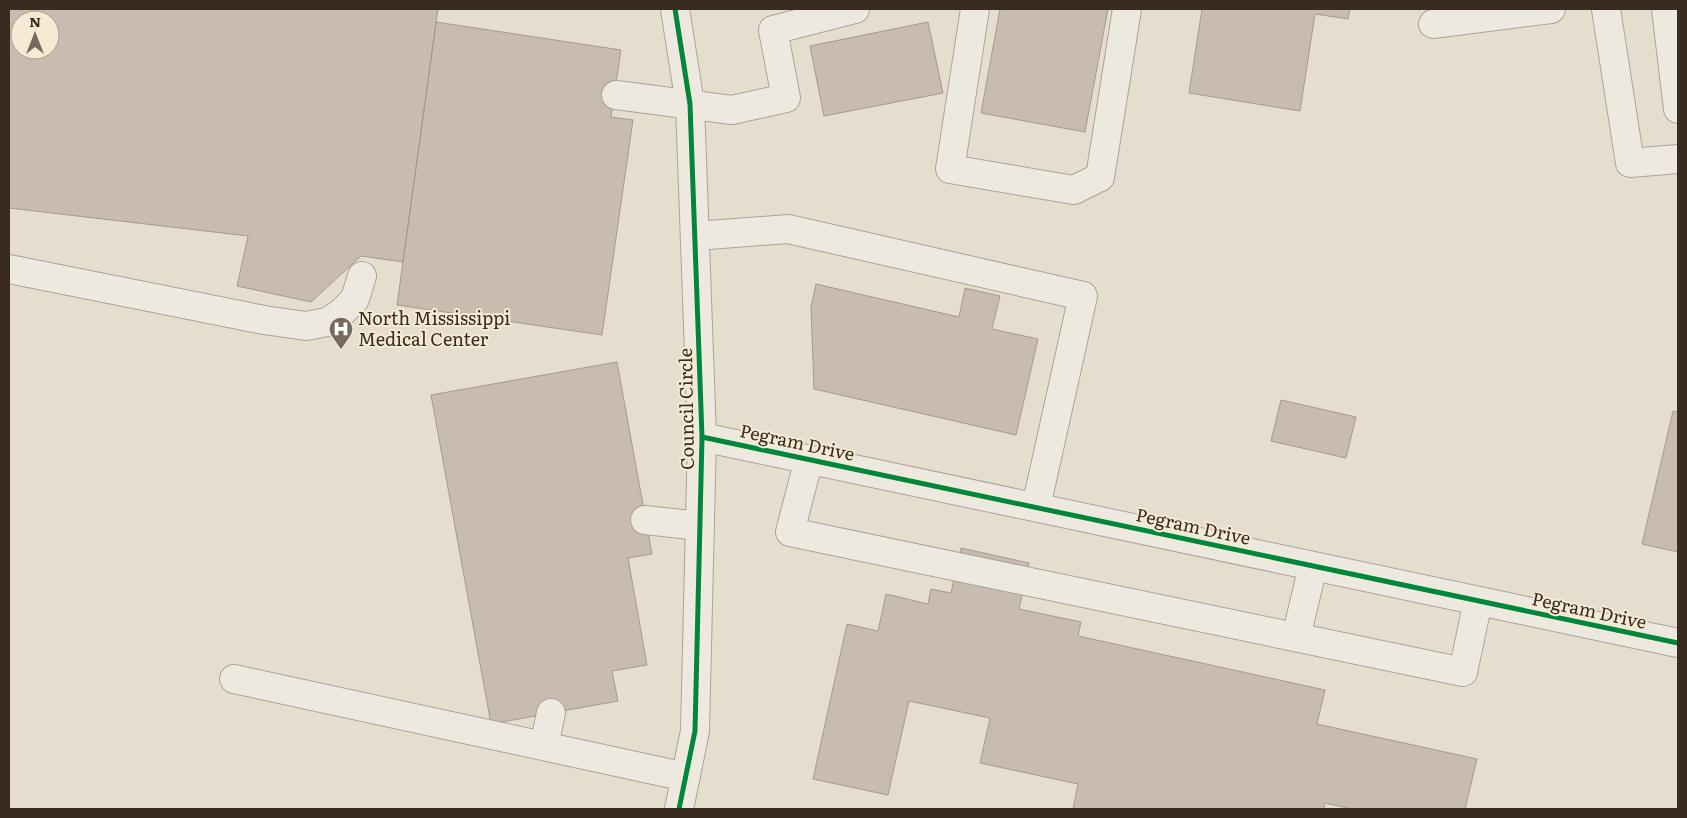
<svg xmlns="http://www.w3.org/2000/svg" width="1687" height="818" font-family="Literata,serif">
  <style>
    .building { fill: #c8bcb0; stroke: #a59a8e; fill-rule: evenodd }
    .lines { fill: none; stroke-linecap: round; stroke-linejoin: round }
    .minor-casing { stroke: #aaa398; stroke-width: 30 }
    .minor { stroke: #ede8e0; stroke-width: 28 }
    .cycleway-casing { stroke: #f5ebd5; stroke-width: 8 }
    .cycleway { stroke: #00873e; stroke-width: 5 }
    .labels { text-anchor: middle; stroke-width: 4; stroke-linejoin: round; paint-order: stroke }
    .poi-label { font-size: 18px; fill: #392b1f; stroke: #f5ebd5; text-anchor: start }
    .street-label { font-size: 18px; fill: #392b1f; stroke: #f5ebd5 }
  </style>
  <rect width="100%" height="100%" fill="#e5decf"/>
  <path class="building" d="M 9,9 L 438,9 L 403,262 L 361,256 L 311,302 L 237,286 L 248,236 L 9,208 ZM 20,20 L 50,20 L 50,50 L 20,50 Z
    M 1000,9 L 1108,9 L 1085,132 L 981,113 Z
    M 1202,9 L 1350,9 L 1348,19 L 1315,14 L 1300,111 L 1189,93 Z
    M 436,22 L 621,50 L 611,117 L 633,120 L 602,335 L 397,305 Z
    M 928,22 L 943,93 L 824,116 L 810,46 Z
    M 816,284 L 959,317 L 965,288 L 1000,296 L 992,329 L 1038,339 L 1016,435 L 814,389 L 811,307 Z
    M 617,362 L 652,554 L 628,558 L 647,665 L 612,671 L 618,701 L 491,724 L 431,395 Z
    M 1281,400 L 1356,417 L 1346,458 L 1271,441 Z
    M 1673,411 L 1678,412 L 1678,552 L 1642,544 Z
    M 961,548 L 1029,563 L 1019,609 L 1081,622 L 1078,636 L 1325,690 L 1317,724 L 1477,759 L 1465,809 L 1352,809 L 1325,803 L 1324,809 L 1073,809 L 1078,784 L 980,763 L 990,718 L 909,701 L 888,795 L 813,779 L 847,624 L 878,631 L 886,594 L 928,604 L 931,589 L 951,593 Z"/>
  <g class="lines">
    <defs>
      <path id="minor" d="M 675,9 L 690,104 L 702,437 L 695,731 L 679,809
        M 975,9 L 950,169 L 1074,190 L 1100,177 L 1127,9
        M 1606,9 L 1630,163 L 1678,159
        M 1666,9 L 1678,109
        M 1433,24 L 1551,9
        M 616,95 L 732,110 L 786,98 L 773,30 L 855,9
        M 696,236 L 788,229 L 1083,296 L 1036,507
        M 9,269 L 264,320 L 306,326 L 327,322 L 341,313 L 355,299 L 362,276
        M 702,437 L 1678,643
        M 809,459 L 790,532 L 1463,672 L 1478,601
        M 645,520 L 700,526
        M 1296,637 L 1313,566
        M 234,679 L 686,777
        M 544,746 L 551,713"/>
    </defs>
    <use href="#minor" class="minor-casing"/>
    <use href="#minor" class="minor"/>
    <defs>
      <path id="cycleway" d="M 675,9 L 690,104 L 702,437 L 695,731 L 679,809
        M 702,437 L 1678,643"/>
    </defs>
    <use href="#cycleway" class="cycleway-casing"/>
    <use href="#cycleway" class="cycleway"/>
  </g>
  <defs>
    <symbol id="hospital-pin" viewBox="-11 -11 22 30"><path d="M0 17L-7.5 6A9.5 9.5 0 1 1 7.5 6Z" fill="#756a5d" stroke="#f5ebd5"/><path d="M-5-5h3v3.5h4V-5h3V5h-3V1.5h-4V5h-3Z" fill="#fff"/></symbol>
  </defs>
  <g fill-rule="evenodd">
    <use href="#hospital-pin" x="327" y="315" width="28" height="38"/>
  </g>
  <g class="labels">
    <g class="poi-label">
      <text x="358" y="325">North Mississippi<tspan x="358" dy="21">Medical Center</tspan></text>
    </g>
    <g class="street-label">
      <text transform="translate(687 409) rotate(-91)" y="6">Council Circle</text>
      <text transform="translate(797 443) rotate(12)" y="6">Pegram Drive</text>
      <text transform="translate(1193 527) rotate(12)" y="6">Pegram Drive</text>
      <text transform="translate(1589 611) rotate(12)" y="6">Pegram Drive</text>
    </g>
  </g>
  <rect width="1687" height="818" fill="none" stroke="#392b1f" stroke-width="20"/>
  <g transform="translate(35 35)"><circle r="24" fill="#f5ebd5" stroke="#aa9e8c"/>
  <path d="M0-4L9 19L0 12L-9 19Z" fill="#756a5d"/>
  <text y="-8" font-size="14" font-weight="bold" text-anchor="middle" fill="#392b1f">N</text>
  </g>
</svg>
